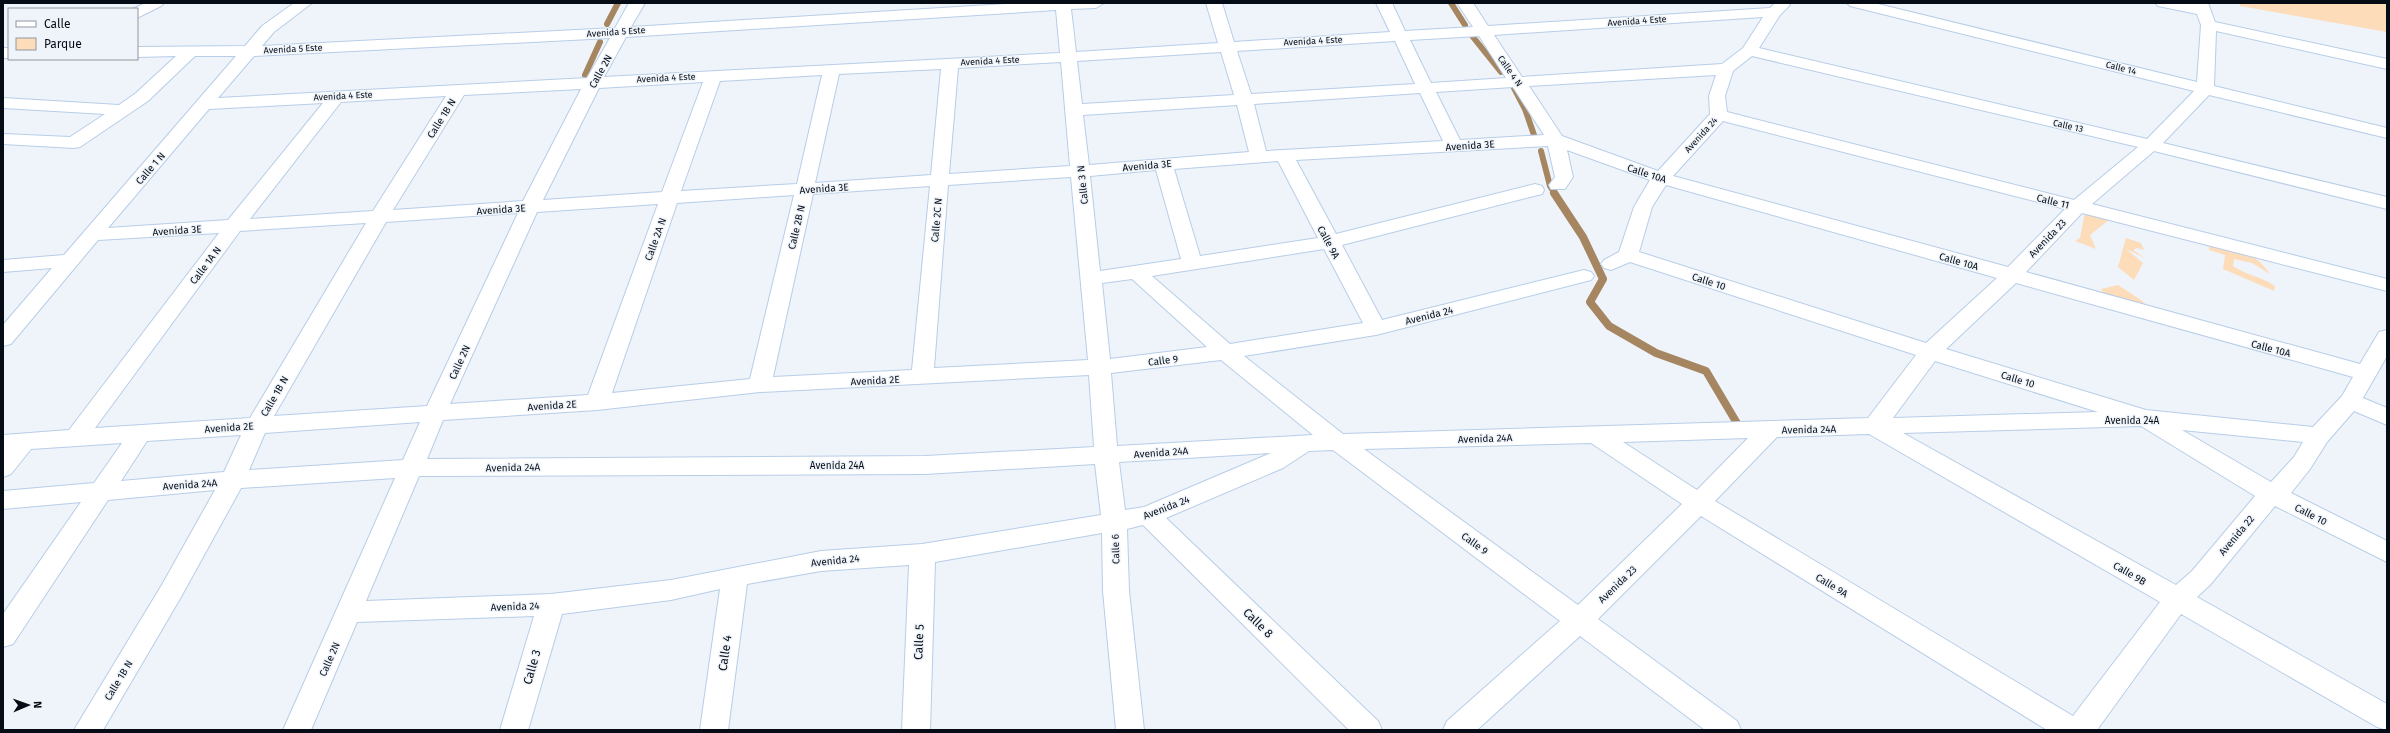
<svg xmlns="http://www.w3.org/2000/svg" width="2390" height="733" font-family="'Fira Sans',sans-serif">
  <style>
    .green { fill: #fddcba }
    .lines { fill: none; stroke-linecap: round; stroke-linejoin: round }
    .stream-far1 { stroke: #a68561; stroke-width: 6 }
    .stream { stroke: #a68561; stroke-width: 8 }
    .minor-casing { stroke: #b7cde8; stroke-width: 2 }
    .minor { fill: #fff; fill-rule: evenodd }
    .labels { text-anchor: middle; stroke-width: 3; stroke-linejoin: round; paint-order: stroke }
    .far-street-label { font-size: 9px; fill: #050c15; stroke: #eff4fa }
    .street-label { font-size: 10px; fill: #050c15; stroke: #eff4fa }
    .near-street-label { font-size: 12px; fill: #050c15; stroke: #eff4fa }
  </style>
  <rect width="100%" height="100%" fill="#eff4fa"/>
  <path class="green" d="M 2240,3 L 2387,3 L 2387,32 L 2240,6 Z
    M 2085,212 L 2110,219 L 2090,235 L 2096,249 L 2075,241 L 2080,238 Z
    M 2126,238 L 2141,243 L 2144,250 L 2137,248 L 2133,250 L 2145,258 L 2126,249 L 2143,263 L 2134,280 L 2118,267 Z
    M 2209,246 C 2237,247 2254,251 2270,274 L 2252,263 L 2234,259 L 2233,266 C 2246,275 2262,277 2275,286 L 2274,291 L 2223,269 L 2225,255 L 2209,250 Z
    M 2118,285 L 2144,302 L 2138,308 L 2108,299 L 2101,289 Z"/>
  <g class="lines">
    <path class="stream-far1" d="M 1451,3 L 1465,25
      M 607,24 L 618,3
      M 1473,37 L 1501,72
      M 585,75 L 600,42
      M 1513,86 L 1525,109 L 1534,135
      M 1541,151 L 1550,186 L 1555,194"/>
    <path class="stream" d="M 1554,193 L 1583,237 L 1603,279 L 1590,302 L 1609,326 L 1656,353 L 1706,371 L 1741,430"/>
    <defs>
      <path id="minor" d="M 145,3 L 164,3 L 161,6 L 137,18 L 137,9 L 133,9 Z
        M 294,3 L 312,3 L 274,32 L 262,46 L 615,28 L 629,3 L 645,3 L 631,27 L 1022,3 L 1104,3 L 1096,8 L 1071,9 L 1076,52 L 1218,43 L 1206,3 L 1222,3 L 1234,42 L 1390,32 L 1376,3 L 1392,3 L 1405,31 L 1473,27 L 1457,3 L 1473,3 L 1488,26 L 1770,8 L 1775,3 L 1788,3 L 1790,5 L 1780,15 L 1759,48 L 2147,139 L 2194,91 L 1850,6 L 1847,3 L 1874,3 L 2197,82 L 2201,25 L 2197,14 L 2158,6 L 2155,3 L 2208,3 L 2215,22 L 2387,59 L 2387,69 L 2216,31 L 2214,86 L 2387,128 L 2387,138 L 2209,95 L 2163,143 L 2387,197 L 2387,209 L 2154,151 L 2092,204 L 2387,279 L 2387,291 L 2082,213 L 2026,272 L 2360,364 L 2379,332 L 2387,330 L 2387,356 L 2363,398 L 2387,408 L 2387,425 L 2354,411 L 2327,442 L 2310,469 L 2291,493 L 2387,541 L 2387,562 L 2275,506 L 2210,585 L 2197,597 L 2387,704 L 2387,730 L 2377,727 L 2181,614 L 2097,730 L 2047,730 L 1701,516 L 1598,619 L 1737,721 L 1741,730 L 1705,730 L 1580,636 L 1477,730 L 1443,730 L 1447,721 L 1560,621 L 1333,450 L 1309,451 L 1283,468 L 1166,518 L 1378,721 L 1382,730 L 1349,730 L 1143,525 L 1127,529 L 1129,591 L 1144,730 L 1116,730 L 1103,591 L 1102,533 L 935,562 L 930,730 L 902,730 L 909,565 L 821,571 L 747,584 L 728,730 L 700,730 L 720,589 L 671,600 L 562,614 L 528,730 L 500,730 L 534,616 L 357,622 L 311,730 L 283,730 L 395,478 L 241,488 L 181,597 L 103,730 L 74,730 L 163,583 L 215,490 L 108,500 L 13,644 L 3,647 L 3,614 L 81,502 L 3,509 L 3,491 L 94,483 L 122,443 L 31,449 L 11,474 L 3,477 L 3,435 L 69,430 L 219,233 L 98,240 L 11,344 L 3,346 L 3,325 L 52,268 L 3,272 L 3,260 L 64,255 L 236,56 L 195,56 L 148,101 L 80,147 L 74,148 L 3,144 L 3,134 L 70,137 L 105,114 L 3,108 L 3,98 L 119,105 L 136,93 L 176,56 L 137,57 L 137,47 L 245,46 L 262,26 ZM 1056,10 L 1060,53 L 604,77 L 626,37 ZM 1763,17 L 1743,48 L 1722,64 L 1522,77 L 1494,35 ZM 1479,36 L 1506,78 L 1431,83 L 1410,40 ZM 610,38 L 587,78 L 218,98 L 254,56 ZM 1395,41 L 1415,84 L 1251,94 L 1237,51 ZM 1221,52 L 1234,95 L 1082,104 L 1077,61 ZM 1752,56 L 2138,147 L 2074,200 L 1727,112 L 1725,96 L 1733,71 ZM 1061,62 L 1070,166 L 949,174 L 958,68 ZM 941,69 L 931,175 L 815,183 L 839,74 ZM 822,75 L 797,184 L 681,191 L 720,81 ZM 1716,75 L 1709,96 L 1710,114 L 1658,171 L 1562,136 L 1529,86 ZM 703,82 L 662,192 L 543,200 L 599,88 ZM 1513,87 L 1544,135 L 1460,140 L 1436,92 ZM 581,89 L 523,201 L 393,210 L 464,95 ZM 1420,93 L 1443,141 L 1266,151 L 1254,104 ZM 446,96 L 373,211 L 250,219 L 341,102 ZM 323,103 L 228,220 L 108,228 L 209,109 ZM 1237,105 L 1249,152 L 1089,165 L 1083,115 ZM 1723,121 L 2065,209 L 2008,267 L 1673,176 ZM 1548,146 L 1555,177 L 1549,185 L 1551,189 L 1565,189 L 1573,177 L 1567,150 L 1650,180 L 1634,207 L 1619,252 L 1604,260 L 1601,264 L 1604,268 L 1611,270 L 1630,262 L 1916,355 L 1868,418 L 1343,434 L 1244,356 L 1376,335 L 1591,280 L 1594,276 L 1591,272 L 1584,270 L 1382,320 L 1342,245 L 1542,194 L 1544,190 L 1542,186 L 1535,184 L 1336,234 L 1296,160 ZM 1278,161 L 1318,238 L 1200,256 L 1174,169 ZM 1156,170 L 1181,259 L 1100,271 L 1090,176 ZM 1071,177 L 1088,360 L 934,368 L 948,185 ZM 1666,185 L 1997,278 L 1926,343 L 1639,252 L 1652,207 ZM 930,186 L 912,370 L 773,377 L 813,194 ZM 794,195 L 750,379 L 612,393 L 677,203 ZM 658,204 L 588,395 L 450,404 L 537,212 ZM 518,213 L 427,406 L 274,416 L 386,222 ZM 366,223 L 250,418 L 95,428 L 240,231 ZM 1324,249 L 1363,323 L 1230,344 L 1152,276 ZM 1132,279 L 1207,347 L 1110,359 L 1102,283 ZM 2016,283 L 2353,377 L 2342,396 L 2313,427 L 2146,410 L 1946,349 ZM 1221,360 L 1313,435 L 1117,446 L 1111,373 ZM 1935,361 L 2098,412 L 1893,418 ZM 1089,375 L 1094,447 L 925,456 L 427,459 L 443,420 L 597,410 L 760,392 ZM 420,422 L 403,460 L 249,470 L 265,433 ZM 2141,426 L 2255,496 L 2192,571 L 2176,585 L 1903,433 ZM 2182,430 L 2303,442 L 2294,457 L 2271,482 ZM 1869,434 L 2160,602 L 2073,716 L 1715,501 L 1777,437 ZM 241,435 L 224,472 L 121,481 L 147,441 ZM 1748,438 L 1697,490 L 1623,442 ZM 1591,443 L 1682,504 L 1578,605 L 1364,449 ZM 1271,453 L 1144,507 L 1125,510 L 1119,462 ZM 1095,464 L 1101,515 L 922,544 L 821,551 L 671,580 L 551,594 L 366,601 L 419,476 L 925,474 Z
        M 3,48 L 9,48 L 9,58 L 3,58 Z"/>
    </defs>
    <use href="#minor" class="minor-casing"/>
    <use href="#minor" class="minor"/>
  </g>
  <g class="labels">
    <g class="far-street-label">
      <text transform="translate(1637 21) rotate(-4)" y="3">Avenida 4 Este</text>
      <text transform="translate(616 32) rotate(-4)" y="3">Avenida 5 Este</text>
      <text transform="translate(1313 41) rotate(-3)" y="3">Avenida 4 Este</text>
      <text transform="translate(293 49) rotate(-3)" y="3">Avenida 5 Este</text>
      <text transform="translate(990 61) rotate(-3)" y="3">Avenida 4 Este</text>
      <text transform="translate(2121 68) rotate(14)" y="3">Calle 14</text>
      <text transform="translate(1510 71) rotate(55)" y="3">Calle 4 N</text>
      <text transform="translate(666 78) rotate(-3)" y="3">Avenida 4 Este</text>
      <text transform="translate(343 96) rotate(-3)" y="3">Avenida 4 Este</text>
      <text transform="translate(2068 126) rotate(13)" y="3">Calle 13</text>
      <text transform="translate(1701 135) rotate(-48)" y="3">Avenida 24</text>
    </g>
    <g class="street-label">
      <text transform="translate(600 71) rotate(-61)" y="4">Calle 2N</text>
      <text transform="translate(441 118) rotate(-58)" y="4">Calle 1B N</text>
      <text transform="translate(1470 145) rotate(-4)" y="4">Avenida 3E</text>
      <text transform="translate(1147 165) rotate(-5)" y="4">Avenida 3E</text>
      <text transform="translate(150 168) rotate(-49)" y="4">Calle 1 N</text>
      <text transform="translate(1647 173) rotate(18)" y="4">Calle 10A</text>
      <text transform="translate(1082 185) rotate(-96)" y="4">Calle 3 N</text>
      <text transform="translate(824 188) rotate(-4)" y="4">Avenida 3E</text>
      <text transform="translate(2053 201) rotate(14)" y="4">Calle 11</text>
      <text transform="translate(501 209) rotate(-4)" y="4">Avenida 3E</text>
      <text transform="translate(936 220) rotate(-85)" y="4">Calle 2C N</text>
      <text transform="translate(796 227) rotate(-77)" y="4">Calle 2B N</text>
      <text transform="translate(177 230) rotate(-4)" y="4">Avenida 3E</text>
      <text transform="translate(2047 238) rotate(-46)" y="4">Avenida 23</text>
      <text transform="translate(655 239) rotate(-70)" y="4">Calle 2A N</text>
      <text transform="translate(1329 242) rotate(62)" y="4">Calle 9A</text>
      <text transform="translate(1959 261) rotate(16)" y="4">Calle 10A</text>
      <text transform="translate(205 265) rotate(-53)" y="4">Calle 1A N</text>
      <text transform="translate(1709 281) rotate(18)" y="4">Calle 10</text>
      <text transform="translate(1429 315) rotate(-14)" y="4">Avenida 24</text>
      <text transform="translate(2271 348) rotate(15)" y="4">Calle 10A</text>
      <text transform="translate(1163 360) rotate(-7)" y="4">Calle 9</text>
      <text transform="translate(459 362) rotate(-65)" y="4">Calle 2N</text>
      <text transform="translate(2018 379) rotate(17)" y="4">Calle 10</text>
      <text transform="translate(875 380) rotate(-3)" y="4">Avenida 2E</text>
      <text transform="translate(274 396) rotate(-60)" y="4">Calle 1B N</text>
      <text transform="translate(552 405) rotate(-4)" y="4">Avenida 2E</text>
      <text x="2132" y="424">Avenida 24A</text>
      <text transform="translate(229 427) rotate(-4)" y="4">Avenida 2E</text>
      <text transform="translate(1809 429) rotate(-1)" y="4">Avenida 24A</text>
      <text transform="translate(1485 438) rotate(-2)" y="4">Avenida 24A</text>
      <text transform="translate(1161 452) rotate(-4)" y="4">Avenida 24A</text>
      <text x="837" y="469">Avenida 24A</text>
      <text transform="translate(513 467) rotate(-1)" y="4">Avenida 24A</text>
      <text transform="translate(190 484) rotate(-4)" y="4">Avenida 24A</text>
      <text transform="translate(1166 507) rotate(-21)" y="4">Avenida 24</text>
      <text transform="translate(2311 514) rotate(27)" y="4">Calle 10</text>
      <text transform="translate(2236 535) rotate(-50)" y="4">Avenida 22</text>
      <text transform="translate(1475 543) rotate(36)" y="4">Calle 9</text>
      <text transform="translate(1115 549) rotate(-92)" y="4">Calle 6</text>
      <text transform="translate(835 560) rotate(-6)" y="4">Avenida 24</text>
      <text transform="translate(2130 573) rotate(30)" y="4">Calle 9B</text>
      <text transform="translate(1617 584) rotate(-44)" y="4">Avenida 23</text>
      <text transform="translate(1832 585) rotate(31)" y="4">Calle 9A</text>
      <text transform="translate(515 606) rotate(-2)" y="4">Avenida 24</text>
      <text transform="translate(329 659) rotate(-66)" y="4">Calle 2N</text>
      <text transform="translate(118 680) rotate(-59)" y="4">Calle 1B N</text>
    </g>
    <g class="near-street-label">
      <text transform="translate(1258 623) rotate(44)" y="4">Calle 8</text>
      <text transform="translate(919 642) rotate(-88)" y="4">Calle 5</text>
      <text transform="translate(725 653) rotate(-82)" y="4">Calle 4</text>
      <text transform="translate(532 667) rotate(-74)" y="4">Calle 3</text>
    </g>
  </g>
  <rect width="2390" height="733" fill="none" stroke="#050c15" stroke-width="8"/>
  <rect x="8" y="8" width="130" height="52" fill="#eff4fa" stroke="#91979e"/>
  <rect x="16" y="21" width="20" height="6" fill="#ffffff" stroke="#91979e"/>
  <text x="44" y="28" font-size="12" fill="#050c15">Calle</text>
  <rect x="16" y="38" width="20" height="12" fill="#fddcba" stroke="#91979e"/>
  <text x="44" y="48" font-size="12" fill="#050c15">Parque</text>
  <g transform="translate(28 705) rotate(88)" stroke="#eff4fa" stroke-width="3" paint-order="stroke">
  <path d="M0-3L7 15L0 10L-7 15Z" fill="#050c15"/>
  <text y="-6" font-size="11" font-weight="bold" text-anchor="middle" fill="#050c15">N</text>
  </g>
</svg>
